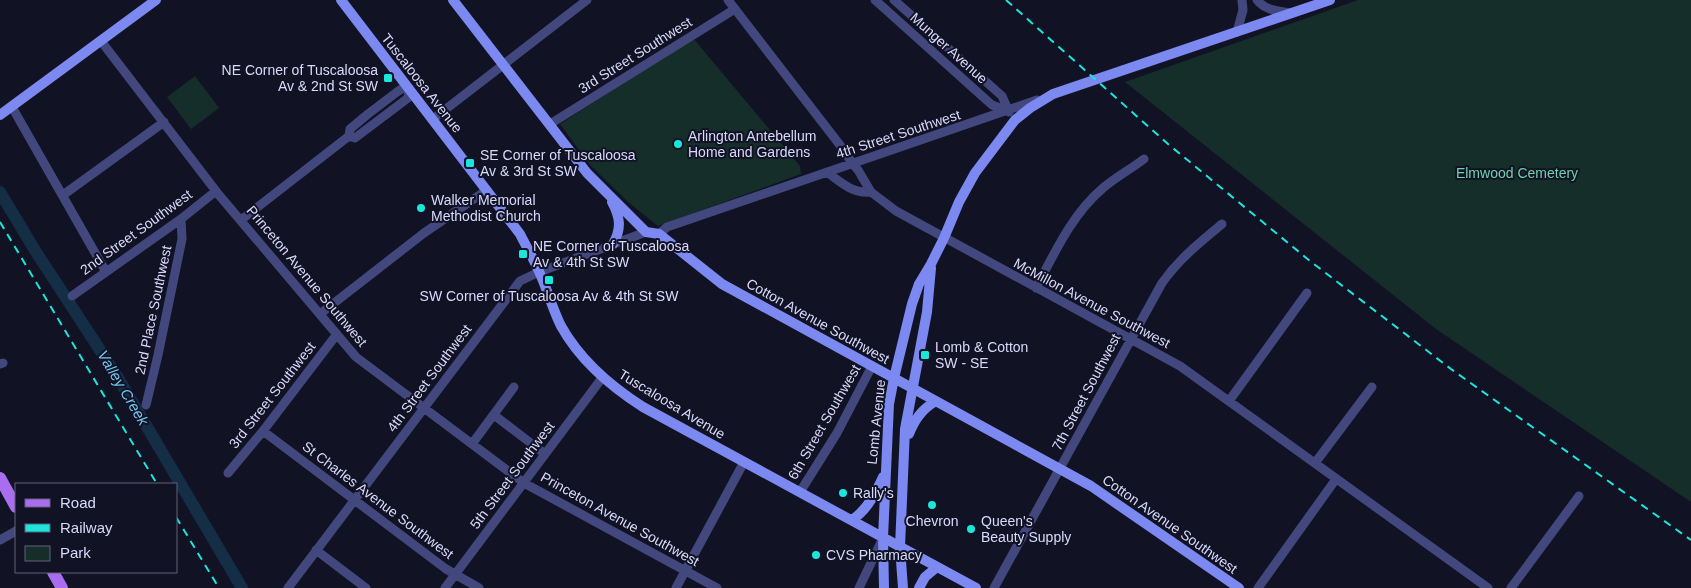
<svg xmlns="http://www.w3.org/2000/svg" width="1691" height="588" font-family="Arial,sans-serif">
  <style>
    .green { fill: #152e29 }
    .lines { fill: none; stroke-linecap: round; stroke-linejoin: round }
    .river { stroke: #142e46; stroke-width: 12 }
    .street { stroke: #42487e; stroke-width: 9 }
    .secondary { stroke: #7b89f0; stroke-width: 10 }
    .primary { stroke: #ab6def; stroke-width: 12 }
    .rail { stroke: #1be6dc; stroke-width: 2; stroke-dasharray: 8 6; stroke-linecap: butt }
    .poi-dot { fill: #1be6dc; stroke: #121225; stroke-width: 2 }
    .labels { text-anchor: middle; stroke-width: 4; stroke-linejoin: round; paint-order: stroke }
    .street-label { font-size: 14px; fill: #d9dafb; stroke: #121225 }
    .poi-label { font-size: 14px; fill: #d9dafb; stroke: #121225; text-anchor: start }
    .park-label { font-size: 14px; fill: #6dd3ab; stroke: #121225 }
    .water-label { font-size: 15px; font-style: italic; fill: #73c8ef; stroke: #121225 }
  </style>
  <rect width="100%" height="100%" fill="#121225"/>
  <path class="green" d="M 1358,0 L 1691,0 L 1691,502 L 1436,329 L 1125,82 Z
    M 693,38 L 800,166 L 801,174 L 658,226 L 628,202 L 590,165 L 560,124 Z
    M 195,76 L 219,108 L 191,129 L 167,97 Z"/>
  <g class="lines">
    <path class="river" d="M 0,192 L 36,252 L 117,376 L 242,588"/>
    <path class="street" d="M 728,0 L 843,149 L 852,163 L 858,170 L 871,192 L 896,211 L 1180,366 L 1488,588
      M 875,0 L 992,105 L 1008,111
      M 894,0 L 1002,96 L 1009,112
      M 1257,0 C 1266,11 1278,11 1291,13
      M 1237,32 L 1243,10 L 1242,0
      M 101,41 L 219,195 L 356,357 L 524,483 L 717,588
      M 12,107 L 106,272
      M 433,119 L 587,0
      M 550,124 L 735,9
      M 827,172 C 840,182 853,194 871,192
      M 63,195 L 164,122
      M 241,220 L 349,136 L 350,129 L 368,114 L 397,92 L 403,88 L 409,89 L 408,98 L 355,138 L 349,136
      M 659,234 L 667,227 L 1037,100
      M 1036,288 C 1054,254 1072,214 1103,188 C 1116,177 1131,169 1144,159
      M 72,296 L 181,219 L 216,191
      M 320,314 L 424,233 L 487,190
      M 0,364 L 3,363
      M 1229,401 L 1307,293
      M 146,405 L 158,355 L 182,239 L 181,219
      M 494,415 L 545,454
      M 263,431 L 446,569 L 479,588
      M 472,444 L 514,387
      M 1315,463 L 1372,387
      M 228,473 L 263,431 L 337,334
      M 800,492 L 837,433 L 872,366
      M 0,540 L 16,531
      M 316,550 L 366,588
      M 288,588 L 520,281 L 539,272 L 646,232
      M 445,588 L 602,378
      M 676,588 L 744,462
      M 859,588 L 883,538
      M 994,588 L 1162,283 C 1179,259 1199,243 1222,224
      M 1258,588 L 1336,479
      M 1511,588 L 1579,496"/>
    <path class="secondary" d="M 341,0 L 520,234 C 527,248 535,261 541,276 C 548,292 553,310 561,326 C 580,360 610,386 643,407 L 976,588
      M 453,0 L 587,173 L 646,232 L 659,234 L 722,284 L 1091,486 L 1239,588
      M 0,115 L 156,0
      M 612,202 C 620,217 622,228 613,244
      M 909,434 C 915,419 922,409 936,401
      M 852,520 C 868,509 875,494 883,477
      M 884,588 L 883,538 L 889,404 L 894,378 L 912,304 L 919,284 L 931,264 L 944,238 L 959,202 L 975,173 L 1015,120 L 1030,108 L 1053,94 L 1330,0
      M 903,588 L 900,547 L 905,429 L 927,312 L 931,268
      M 919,588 L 925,577 L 937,567"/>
    <path class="primary" d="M 0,478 L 16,507
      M 53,572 L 62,588"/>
    <path class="rail" d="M 1006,0 L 1168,144 L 1310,261 L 1451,369 L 1691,540
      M 0,222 L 157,484
      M 176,517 L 219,588"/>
  </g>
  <g class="poi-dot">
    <rect x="383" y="73" width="10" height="10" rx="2.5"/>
    <circle cx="678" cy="144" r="5"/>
    <rect x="465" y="158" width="10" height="10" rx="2.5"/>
    <circle cx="421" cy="208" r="5"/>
    <rect x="518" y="249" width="10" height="10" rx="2.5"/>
    <rect x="544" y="275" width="10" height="10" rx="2.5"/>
    <rect x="920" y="350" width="10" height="10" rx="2.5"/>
    <circle cx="843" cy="493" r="5"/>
    <circle cx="932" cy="505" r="5"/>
    <circle cx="971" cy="529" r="5"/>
    <circle cx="816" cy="555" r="5"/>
  </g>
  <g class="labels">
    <g class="street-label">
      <text transform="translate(949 48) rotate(42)" y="5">Munger Avenue</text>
      <text transform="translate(635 55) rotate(-32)" y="5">3rd Street Southwest</text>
      <text transform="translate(422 83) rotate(52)" y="5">Tuscaloosa Avenue</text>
      <text transform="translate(898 134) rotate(-18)" y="5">4th Street Southwest</text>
      <text transform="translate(136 232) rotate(-36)" y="5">2nd Street Southwest</text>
      <text transform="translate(307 276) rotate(50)" y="5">Princeton Avenue Southwest</text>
      <text transform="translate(1092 303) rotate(28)" y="5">McMillon Avenue Southwest</text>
      <text transform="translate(153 310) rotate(-78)" y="5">2nd Place Southwest</text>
      <text transform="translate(818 321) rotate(29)" y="5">Cotton Avenue Southwest</text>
      <text transform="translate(429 378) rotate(-53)" y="5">4th Street Southwest</text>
      <text transform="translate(1086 392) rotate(-62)" y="5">7th Street Southwest</text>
      <text transform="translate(272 395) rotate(-52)" y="5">3rd Street Southwest</text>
      <text transform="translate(672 404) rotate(31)" y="5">Tuscaloosa Avenue</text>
      <text transform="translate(824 422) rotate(-60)" y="5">6th Street Southwest</text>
      <text transform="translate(876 422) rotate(-84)" y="5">Lomb Avenue</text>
      <text transform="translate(512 475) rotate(-53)" y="5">5th Street Southwest</text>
      <text transform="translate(378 500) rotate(37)" y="5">St Charles Avenue Southwest</text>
      <text transform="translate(620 519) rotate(29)" y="5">Princeton Avenue Southwest</text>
      <text transform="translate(1170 524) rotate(35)" y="5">Cotton Avenue Southwest</text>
    </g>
    <g class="poi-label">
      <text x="378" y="75" text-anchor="end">NE Corner of Tuscaloosa<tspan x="378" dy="16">Av &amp; 2nd St SW</tspan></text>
      <text x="688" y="141">Arlington Antebellum<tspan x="688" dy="16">Home and Gardens</tspan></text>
      <text x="480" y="160">SE Corner of Tuscaloosa<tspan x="480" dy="16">Av &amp; 3rd St SW</tspan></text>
      <text x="431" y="205">Walker Memorial<tspan x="431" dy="16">Methodist Church</tspan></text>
      <text x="533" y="251">NE Corner of Tuscaloosa<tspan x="533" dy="16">Av &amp; 4th St SW</tspan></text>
      <text x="549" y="301" text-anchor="middle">SW Corner of Tuscaloosa Av &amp; 4th St SW</text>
      <text x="935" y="352">Lomb &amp; Cotton<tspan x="935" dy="16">SW - SE</tspan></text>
      <text x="853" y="498">Rally's</text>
      <text x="932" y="526" text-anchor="middle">Chevron</text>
      <text x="981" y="526">Queen's<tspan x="981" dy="16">Beauty Supply</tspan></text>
      <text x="826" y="560">CVS Pharmacy</text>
    </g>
    <g class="park-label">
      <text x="1517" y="178">Elmwood Cemetery</text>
    </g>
    <g class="water-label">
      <text transform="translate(123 388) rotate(59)" y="5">Valley Creek</text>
    </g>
  </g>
  <rect x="15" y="483" width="162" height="90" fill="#121225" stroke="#62627b"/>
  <rect x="25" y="499" width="25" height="8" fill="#ab6def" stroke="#62627b"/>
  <text x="60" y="508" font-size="15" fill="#d9dafb">Road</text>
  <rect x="25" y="524" width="25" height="8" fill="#1be6dc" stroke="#62627b"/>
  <text x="60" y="533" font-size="15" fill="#d9dafb">Railway</text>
  <rect x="25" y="546" width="25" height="15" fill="#152e29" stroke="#62627b"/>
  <text x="60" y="558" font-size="15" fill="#d9dafb">Park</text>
</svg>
